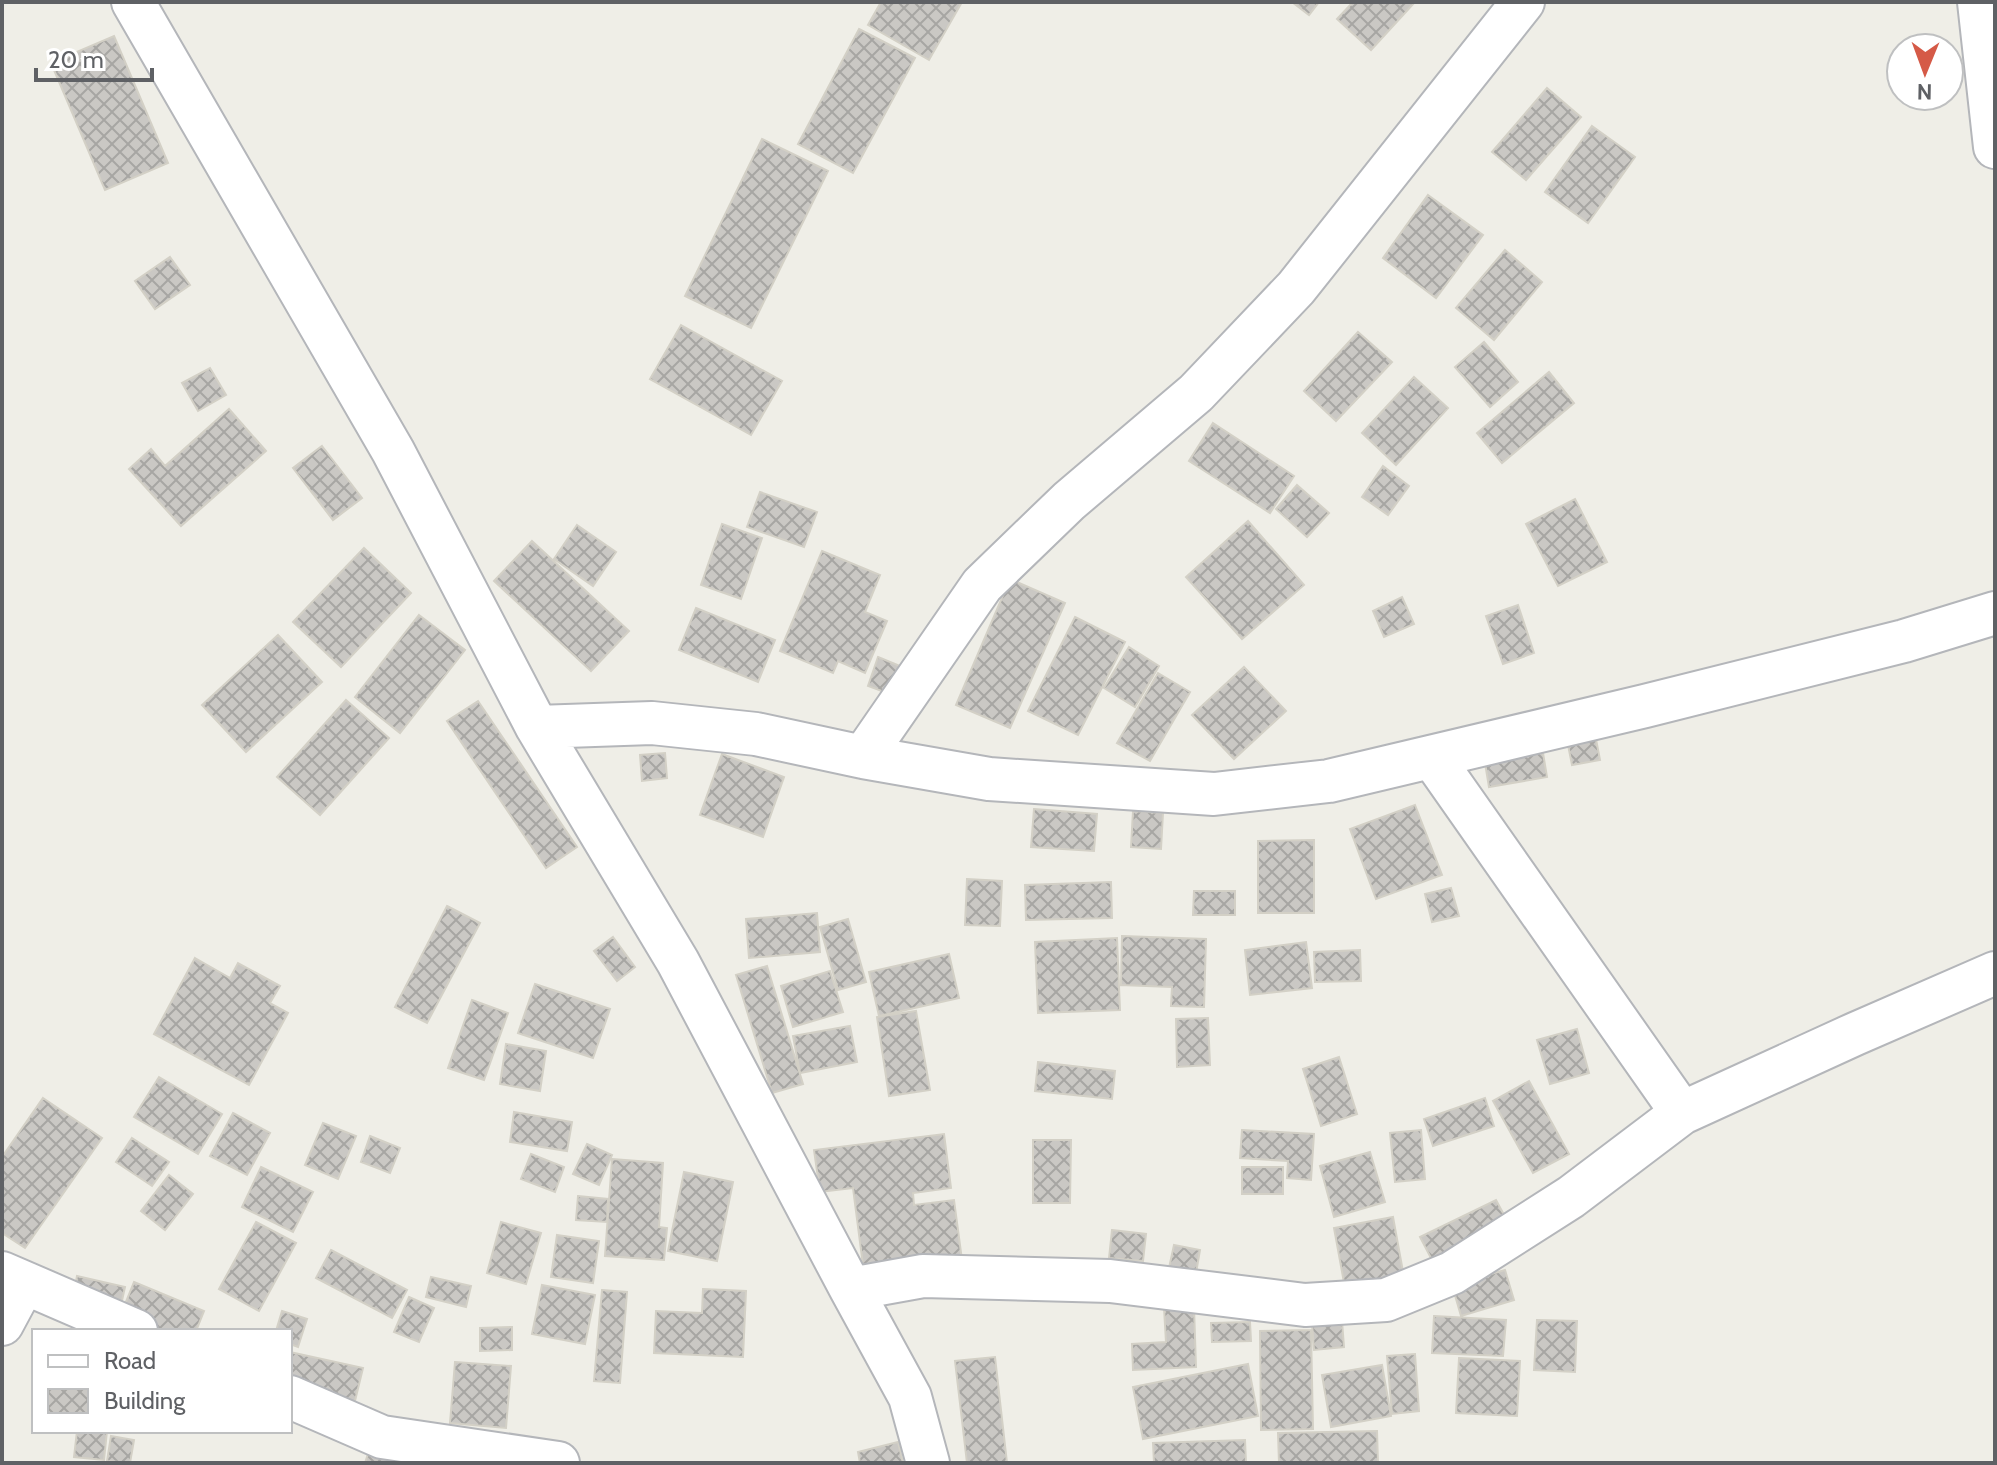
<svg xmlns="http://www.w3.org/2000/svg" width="1997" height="1465" font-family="Cabin,sans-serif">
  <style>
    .building { fill: url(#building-cross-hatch); stroke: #d3d0c6; stroke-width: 2 }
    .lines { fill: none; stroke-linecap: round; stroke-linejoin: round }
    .minor-casing { stroke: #b4b6ba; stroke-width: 46 }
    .minor { stroke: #fff; stroke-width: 42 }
  </style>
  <defs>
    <pattern id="building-cross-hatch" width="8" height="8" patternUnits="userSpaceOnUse" patternTransform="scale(2)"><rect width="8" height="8" fill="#cac8c4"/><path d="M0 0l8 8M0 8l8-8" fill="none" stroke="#a7a6a3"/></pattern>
  </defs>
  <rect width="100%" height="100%" fill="#efeee7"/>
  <path class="building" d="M 881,2 L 962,2 L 929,60 L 868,25 Z
    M 1292,2 L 1319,2 L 1309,15 Z
    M 1353,2 L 1415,2 L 1371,50 L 1337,19 Z
    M 859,29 L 915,58 L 853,173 L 798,144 Z
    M 114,36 L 168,163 L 105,190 L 51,63 Z
    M 1547,88 L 1581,117 L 1526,180 L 1492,152 Z
    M 1592,126 L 1635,157 L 1588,223 L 1545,192 Z
    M 762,139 L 828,171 L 751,328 L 685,296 Z
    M 1428,195 L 1483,235 L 1436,298 L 1383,258 Z
    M 1505,250 L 1542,282 L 1494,340 L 1456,308 Z
    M 170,257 L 190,285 L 155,309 L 135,281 Z
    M 681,325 L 782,381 L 751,435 L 650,379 Z
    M 1358,332 L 1392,362 L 1336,421 L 1304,391 Z
    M 1484,342 L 1518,382 L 1490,407 L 1455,367 Z
    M 210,368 L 226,395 L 198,411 L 182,383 Z
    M 1549,372 L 1574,403 L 1502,463 L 1477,433 Z
    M 1414,377 L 1448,408 L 1396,465 L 1362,433 Z
    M 229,409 L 266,451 L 181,526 L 129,469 L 151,449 L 165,466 Z
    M 1213,423 L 1294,476 L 1270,513 L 1189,461 Z
    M 322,446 L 362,498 L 333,520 L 293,468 Z
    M 1383,466 L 1409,486 L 1388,515 L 1362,497 Z
    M 1297,485 L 1329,513 L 1307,537 L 1276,509 Z
    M 760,492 L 817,512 L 804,547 L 747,527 Z
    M 1575,499 L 1607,562 L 1558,586 L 1526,524 Z
    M 1248,521 L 1304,585 L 1242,639 L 1186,577 Z
    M 722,524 L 762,538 L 741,599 L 701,585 Z
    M 577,525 L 616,552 L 593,586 L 554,559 Z
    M 532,541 L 629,631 L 591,671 L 494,581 Z
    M 364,548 L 411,593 L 341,667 L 293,622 Z
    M 822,551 L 880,575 L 865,612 L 887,621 L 865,673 L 838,661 L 833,673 L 780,651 Z
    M 1010,579 L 1065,603 L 1010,728 L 956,705 Z
    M 1402,597 L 1414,624 L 1384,637 L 1373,611 Z
    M 1518,605 L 1534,653 L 1503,664 L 1486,616 Z
    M 696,608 L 775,640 L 758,682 L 679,650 Z
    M 419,615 L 465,650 L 400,733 L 355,697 Z
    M 1075,617 L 1125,642 L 1078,735 L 1028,711 Z
    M 278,635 L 322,682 L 246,752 L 202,705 Z
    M 1129,647 L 1159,666 L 1135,707 L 1104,688 Z
    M 878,657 L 905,668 L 895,696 L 868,686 Z
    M 1244,667 L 1286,711 L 1234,759 L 1192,715 Z
    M 1158,673 L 1190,692 L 1150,761 L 1117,743 Z
    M 346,700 L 389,738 L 320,815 L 277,777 Z
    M 478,701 L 577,847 L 546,868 L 447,721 Z
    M 1595,734 L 1600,760 L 1572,765 L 1567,740 Z
    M 1542,747 L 1547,777 L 1489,787 L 1484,757 Z
    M 665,753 L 667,778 L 642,781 L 640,755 Z
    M 722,754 L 784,777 L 763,837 L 700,815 Z
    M 1415,805 L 1442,875 L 1376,899 L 1350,829 Z
    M 1034,809 L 1097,814 L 1094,851 L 1031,847 Z
    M 1133,811 L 1163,813 L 1161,849 L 1131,847 Z
    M 1314,840 L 1314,913 L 1258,913 L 1258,841 Z
    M 967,879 L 1002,881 L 1000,926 L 965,925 Z
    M 1111,882 L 1112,918 L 1026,920 L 1025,885 Z
    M 1451,888 L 1459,916 L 1432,922 L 1425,894 Z
    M 1194,891 L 1235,891 L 1235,915 L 1193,915 Z
    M 447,906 L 480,923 L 427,1023 L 395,1007 Z
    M 817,913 L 820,952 L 749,958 L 746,919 Z
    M 848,919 L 866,982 L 838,990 L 820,927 Z
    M 1122,936 L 1206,939 L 1204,1007 L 1171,1006 L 1172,987 L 1121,985 Z
    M 613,937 L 635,967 L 617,981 L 594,951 Z
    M 1117,938 L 1120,1010 L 1038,1013 L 1035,942 Z
    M 1306,942 L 1312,988 L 1250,995 L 1245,950 Z
    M 1360,950 L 1361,981 L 1315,982 L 1314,952 Z
    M 949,954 L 959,998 L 879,1016 L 869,972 Z
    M 195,958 L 230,978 L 238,963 L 280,986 L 270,1003 L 288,1013 L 249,1085 L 154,1034 Z
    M 767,966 L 803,1084 L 772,1093 L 736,975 Z
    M 830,971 L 843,1012 L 793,1027 L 781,986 Z
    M 535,984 L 610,1009 L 593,1058 L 518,1033 Z
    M 472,1000 L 508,1013 L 484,1080 L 448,1068 Z
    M 916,1011 L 930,1090 L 889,1096 L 877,1017 Z
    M 1208,1018 L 1210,1065 L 1177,1067 L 1176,1019 Z
    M 850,1026 L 857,1062 L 800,1073 L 793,1036 Z
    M 1577,1029 L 1589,1073 L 1550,1084 L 1537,1040 Z
    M 506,1044 L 546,1051 L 540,1091 L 500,1084 Z
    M 1339,1057 L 1357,1114 L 1321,1126 L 1303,1069 Z
    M 1038,1062 L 1115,1071 L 1112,1099 L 1035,1091 Z
    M 159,1077 L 222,1114 L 198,1154 L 134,1117 Z
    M 1529,1081 L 1569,1154 L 1533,1173 L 1493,1101 Z
    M 43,1098 L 102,1138 L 25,1248 L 2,1233 L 2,1157 Z
    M 1485,1098 L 1494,1126 L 1433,1146 L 1424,1119 Z
    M 514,1112 L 572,1122 L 567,1151 L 510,1142 Z
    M 233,1113 L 270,1133 L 247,1175 L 210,1156 Z
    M 323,1123 L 356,1136 L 338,1179 L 305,1165 Z
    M 1242,1130 L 1314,1134 L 1311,1180 L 1287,1178 L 1288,1161 L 1240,1158 Z
    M 1421,1130 L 1425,1179 L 1395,1182 L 1390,1133 Z
    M 944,1134 L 951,1188 L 913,1193 L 914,1205 L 954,1200 L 962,1260 L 864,1273 L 853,1188 L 820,1192 L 814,1150 Z
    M 370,1136 L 400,1148 L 390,1173 L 361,1162 Z
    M 132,1138 L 169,1162 L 152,1186 L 116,1162 Z
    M 1033,1140 L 1071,1140 L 1070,1203 L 1033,1203 Z
    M 587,1144 L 612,1155 L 599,1185 L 573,1174 Z
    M 1370,1152 L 1385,1202 L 1334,1217 L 1320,1166 Z
    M 531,1154 L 564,1167 L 555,1192 L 521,1179 Z
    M 612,1159 L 663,1163 L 659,1227 L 667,1228 L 664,1260 L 605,1256 Z
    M 261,1167 L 313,1192 L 293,1232 L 242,1207 Z
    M 1242,1167 L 1283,1167 L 1283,1194 L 1242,1194 Z
    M 684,1172 L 733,1182 L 717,1261 L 668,1251 Z
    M 169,1175 L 193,1194 L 165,1230 L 141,1211 Z
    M 578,1196 L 608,1199 L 607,1222 L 576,1220 Z
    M 1496,1200 L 1509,1224 L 1433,1262 L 1420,1237 Z
    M 1393,1217 L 1406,1288 L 1347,1299 L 1334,1228 Z
    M 256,1222 L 296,1243 L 259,1311 L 219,1289 Z
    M 501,1222 L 541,1233 L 526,1284 L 487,1273 Z
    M 1112,1230 L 1146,1234 L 1143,1261 L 1109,1258 Z
    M 557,1235 L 599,1241 L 593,1283 L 551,1277 Z
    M 1174,1245 L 1200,1250 L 1196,1273 L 1169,1268 Z
    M 331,1250 L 407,1290 L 392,1318 L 316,1278 Z
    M 1505,1270 L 1514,1300 L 1461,1316 L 1452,1285 Z
    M 77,1276 L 125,1287 L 119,1314 L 72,1303 Z
    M 431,1277 L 471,1286 L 466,1307 L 426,1297 Z
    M 134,1282 L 204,1311 L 196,1331 L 150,1331 L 119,1319 Z
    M 542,1285 L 595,1295 L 585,1344 L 532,1334 Z
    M 703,1289 L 746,1291 L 743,1357 L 654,1353 L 656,1311 L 702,1313 Z
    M 602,1290 L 627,1292 L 620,1383 L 594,1381 Z
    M 409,1297 L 434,1308 L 419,1342 L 394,1332 Z
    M 1194,1307 L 1196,1367 L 1133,1370 L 1132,1344 L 1166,1342 L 1164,1308 Z
    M 282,1311 L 307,1319 L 298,1347 L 290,1344 L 290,1331 L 276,1331 Z
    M 1434,1316 L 1506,1320 L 1503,1356 L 1432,1353 Z
    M 1537,1320 L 1577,1321 L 1575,1372 L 1534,1370 Z
    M 1342,1321 L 1344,1347 L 1314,1350 L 1312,1324 Z
    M 1250,1322 L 1251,1341 L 1212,1342 L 1211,1323 Z
    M 512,1327 L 512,1350 L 480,1351 L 480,1328 Z
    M 1311,1330 L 1313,1429 L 1261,1430 L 1260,1331 Z
    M 290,1352 L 363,1368 L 354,1405 L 290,1391 Z
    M 1415,1354 L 1419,1411 L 1392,1414 L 1387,1356 Z
    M 995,1357 L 1007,1463 L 967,1463 L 955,1361 Z
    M 1459,1358 L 1520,1361 L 1517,1416 L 1456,1413 Z
    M 455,1362 L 511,1366 L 506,1428 L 450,1423 Z
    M 1248,1364 L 1258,1416 L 1143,1439 L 1133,1387 Z
    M 1382,1365 L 1391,1416 L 1331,1427 L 1322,1375 Z
    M 77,1431 L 107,1431 L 104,1460 L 74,1457 Z
    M 1377,1431 L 1378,1463 L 1279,1463 L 1278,1433 Z
    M 111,1436 L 134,1440 L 130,1463 L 107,1461 Z
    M 1245,1440 L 1246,1463 L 1154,1463 L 1153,1443 Z
    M 898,1442 L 903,1463 L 860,1463 L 858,1452 Z
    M 368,1454 L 404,1462 L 365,1463 Z"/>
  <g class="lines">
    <defs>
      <path id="minor" d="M 133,2 L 393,451 L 537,727 L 678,962 L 851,1289 L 910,1397 L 928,1463
        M 1979,2 L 1995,147
        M 537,727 L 652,723 L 756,734 L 863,757 L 989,779 L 1214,794 L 1329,781 L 1645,706 L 1904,641 L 1995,613
        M 863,757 L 982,585 L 1069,501 L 1196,393 L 1296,288 L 1523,2
        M 1432,757 L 1682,1113
        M 2,1273 L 136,1331
        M 851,1289 L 923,1276 L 1110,1281 L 1305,1305 L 1386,1300 L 1452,1273 L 1571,1197 L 1682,1113 L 1855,1034 L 1995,973
        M 2,1324 L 24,1283
        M 290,1397 L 382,1437 L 558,1463"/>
    </defs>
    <use href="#minor" class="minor-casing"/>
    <use href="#minor" class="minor"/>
  </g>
  <rect width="1997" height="1465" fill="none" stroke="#5f6165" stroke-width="8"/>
  <rect x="32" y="1329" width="260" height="104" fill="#ffffff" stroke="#bfc0c1" stroke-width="2"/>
  <rect x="48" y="1355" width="40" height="12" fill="#ffffff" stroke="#bfc0c1" stroke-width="2"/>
  <text x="104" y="1369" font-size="24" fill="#5f6165">Road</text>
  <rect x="48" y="1389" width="40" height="24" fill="url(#building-cross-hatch)" stroke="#bfc0c1" stroke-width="2"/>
  <text x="104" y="1409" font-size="24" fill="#5f6165">Building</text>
  <g transform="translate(1925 72) rotate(181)"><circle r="38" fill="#ffffff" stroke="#bfc0c1" stroke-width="2"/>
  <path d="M0-6L14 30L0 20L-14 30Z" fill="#d55a47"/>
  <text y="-12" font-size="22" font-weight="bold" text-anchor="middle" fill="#5f6165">N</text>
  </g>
  <path d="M36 68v12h116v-12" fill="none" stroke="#5f6165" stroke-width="4"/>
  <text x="48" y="68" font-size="24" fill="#5f6165" stroke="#ffffff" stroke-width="6" paint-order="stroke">20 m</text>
</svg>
